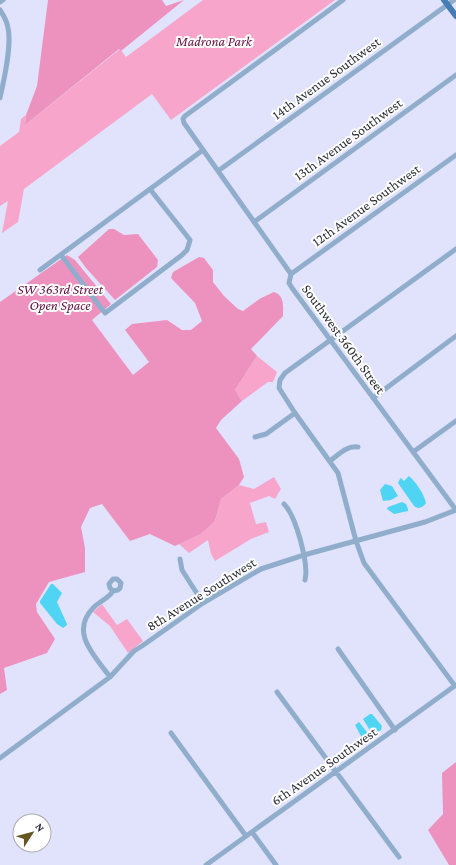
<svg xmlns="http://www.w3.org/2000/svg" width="456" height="865" font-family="'Crimson Pro',serif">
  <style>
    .green { fill: #f7a5cb }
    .forest { fill: #ed92be }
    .water { fill: #4fd5f3 }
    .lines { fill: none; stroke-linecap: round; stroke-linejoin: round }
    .minor { stroke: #90aecc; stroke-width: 5 }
    .major { stroke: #447db3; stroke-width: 6 }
    .labels { text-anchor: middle; stroke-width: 4; stroke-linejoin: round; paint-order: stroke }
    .park-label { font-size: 14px; font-style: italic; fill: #631342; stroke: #fff }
    .street-label { font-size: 14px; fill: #2b2c36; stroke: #fff }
  </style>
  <rect width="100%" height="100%" fill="#e1e3fd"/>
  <path class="green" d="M 203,0 L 335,0 L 171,120 L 152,94 L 24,189 L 18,222 L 2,233 L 8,201 L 0,206 L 0,146 L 19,132 L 21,119 L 26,115 L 25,125 L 120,49 L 126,57 Z
    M 257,356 L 277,372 L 273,382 L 268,382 L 242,401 L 235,390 Z
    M 274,477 L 281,489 L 275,499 L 269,496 L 250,503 L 256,524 L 266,522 L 269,532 L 251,539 L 215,561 L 211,554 L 208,540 L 189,553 L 179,544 L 201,534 L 215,521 L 221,499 L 239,485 L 254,489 Z
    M 102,604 L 117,625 L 127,619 L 143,641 L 128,653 L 110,626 L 93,612 Z"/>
  <path class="forest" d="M 48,0 L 162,0 L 166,6 L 184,0 L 121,51 L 119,49 L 25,125 L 26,115 L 37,86 Z
    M 109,229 L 114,229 L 124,235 L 138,234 L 158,260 L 157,267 L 115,300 L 86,268 L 78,257 Z
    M 67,255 L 75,260 L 111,304 L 92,320 L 133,375 L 149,362 L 125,330 L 132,324 L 167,320 L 182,330 L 191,330 L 202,321 L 195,303 L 171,278 L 173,272 L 199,257 L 204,258 L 213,270 L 213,282 L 224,296 L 238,309 L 243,311 L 261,298 L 274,292 C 285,296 283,306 283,316 L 251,349 L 257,356 L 235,390 L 242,401 L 221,420 L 216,428 L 239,459 L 244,477 L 239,485 L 221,499 L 215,521 L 201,534 L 175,546 L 150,534 L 130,541 L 102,504 L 90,508 L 81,527 L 85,548 L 85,572 L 49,582 L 36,604 L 37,612 L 55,639 L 47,653 L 4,668 L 7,690 L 0,694 L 0,302 Z
    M 456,762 L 456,865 L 449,865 L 428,830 L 443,814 L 442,773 Z"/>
  <path class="water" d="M 409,476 C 416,482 424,494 426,503 C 423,507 419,510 414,506 L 398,483 L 400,479 L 401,478 L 404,481 Z
    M 385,484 L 392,486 L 398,496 L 391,500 L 383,501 L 380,490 Z
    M 402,502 L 406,504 L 408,509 L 408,511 L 394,514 L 387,509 L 388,507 Z
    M 51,584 L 53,584 L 62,593 L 57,602 L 67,624 L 67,625 L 63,628 L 57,624 L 40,603 L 40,601 Z
    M 370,714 L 372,714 L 382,726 L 381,730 L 376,733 L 374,731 L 371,732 L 363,719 Z
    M 359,722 L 370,736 L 367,741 L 363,740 L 355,725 Z"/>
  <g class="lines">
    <path class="minor" d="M 343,0 L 185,116 L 183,119 L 184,123 L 291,274 L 289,283 L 292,288 L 456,510
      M 0,2 L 3,0
      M 0,10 C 4,16 7,21 8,28 C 12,45 4,80 0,98
      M 218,171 L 454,0
      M 254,222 L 456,75
      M 61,255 L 105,313 L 182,255 L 187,250 L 190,240 C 177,223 163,206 150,189
      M 40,270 L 203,150
      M 291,274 L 456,155
      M 373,398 L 456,336
      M 255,437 L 266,434 L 295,413
      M 413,452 L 456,421
      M 330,461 C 338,455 347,445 358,447
      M 284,504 C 296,516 309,564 305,580
      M 180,559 L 182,570 L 203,603
      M 338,649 L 395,730
      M 110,677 C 94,655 69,632 94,607 C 100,601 109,598 113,591 L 118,590 L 120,588 L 121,583 L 117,579 L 113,579 L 109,584 L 110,588 L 113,591
      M 455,686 L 364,563 L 356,541 L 338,473 L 295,413 L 279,388 L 280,380 L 285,373 L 456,249
      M 277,692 L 399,857
      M 171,733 L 246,836
      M 0,758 L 110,677 L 134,651 L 142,646 L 203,603 L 261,569 L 304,555 L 425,522 L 456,510
      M 252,832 L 276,865
      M 206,865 L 456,685"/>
    <path class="major" d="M 444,0 L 456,16"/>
  </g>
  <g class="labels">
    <g class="park-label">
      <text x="214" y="46">Madrona Park</text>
      <text x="60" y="294">SW 363rd Street<tspan x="60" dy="16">Open Space</tspan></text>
    </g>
    <g class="street-label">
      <text transform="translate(326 78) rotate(-36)" y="5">14th Avenue Southwest</text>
      <text transform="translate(348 139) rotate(-36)" y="5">13th Avenue Southwest</text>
      <text transform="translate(366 205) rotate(-36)" y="5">12th Avenue Southwest</text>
      <text transform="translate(344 339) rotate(54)" y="5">Southwest 360th Street</text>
      <text transform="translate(201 594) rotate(-32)" y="5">8th Avenue Southwest</text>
      <text transform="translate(324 766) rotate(-35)" y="5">6th Avenue Southwest</text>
    </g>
  </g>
  <g transform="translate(32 833) rotate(54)"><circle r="19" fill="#ffffff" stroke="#aaabaf"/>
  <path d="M0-3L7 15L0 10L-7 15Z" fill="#665623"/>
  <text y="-6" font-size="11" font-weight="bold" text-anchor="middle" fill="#2b2c36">N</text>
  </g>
</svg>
